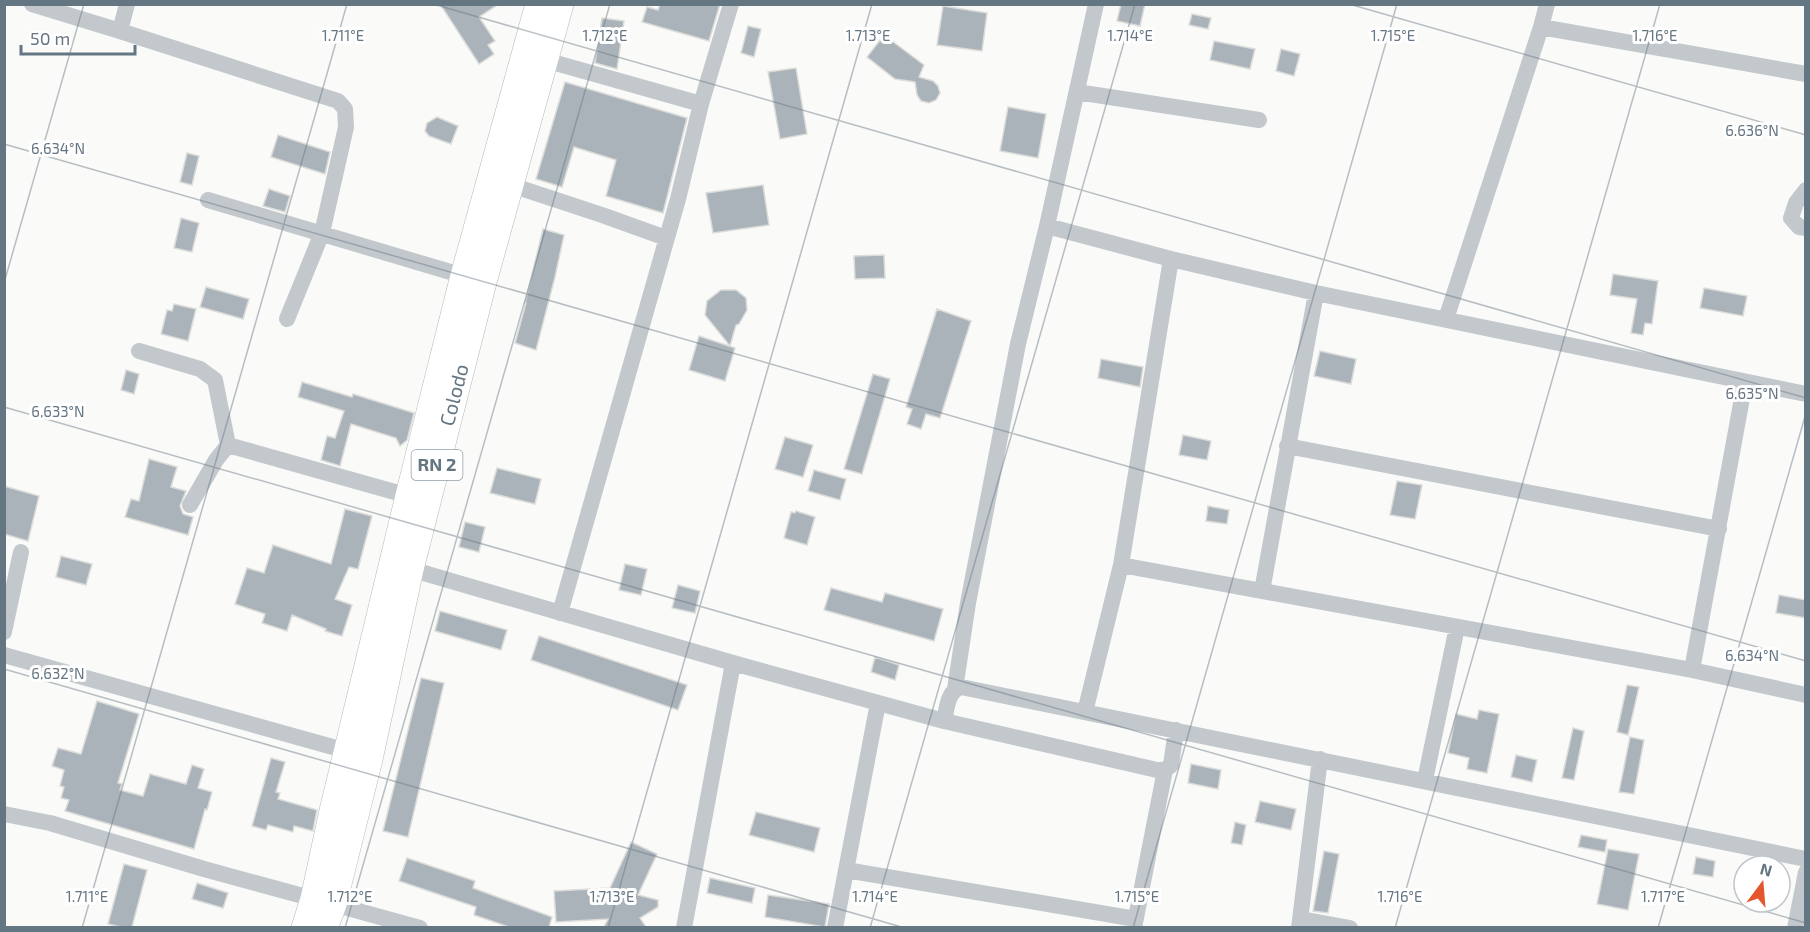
<svg xmlns="http://www.w3.org/2000/svg" width="1810" height="932" font-family="'Exo 2',sans-serif">
  <style>
    .building { fill: #aab3b9; stroke: #dcdcda; stroke-width: 1.5 }
    .lines { fill: none; stroke-linecap: round; stroke-linejoin: round }
    .primary-casing { stroke: #b5babe; stroke-width: 28 }
    .street { stroke: #c3c8cc; stroke-width: 16 }
    .primary { stroke: #fff; stroke-width: 27 }
    .ticks { fill: none; stroke: #657683; stroke-width: 1.5; stroke-opacity: 0.45 }
    .labels { text-anchor: middle; stroke-width: 6; stroke-linejoin: round; paint-order: stroke }
    .shield { fill: #fff; stroke: #939fa8; stroke-width: 1.5 }
    .shield-label { font-size: 18px; font-weight: bold; fill: #657683 }
    .street-label { font-size: 20px; fill: #657683; stroke: #fff }
    .ticks-label { font-size: 15px; text-anchor: middle; fill: #657683; stroke: #fff; stroke-width: 6; stroke-linejoin: round; paint-order: stroke }
  </style>
  <rect width="100%" height="100%" fill="#fafaf8"/>
  <path class="building" d="M 440,4 L 499,4 L 479,17 L 495,41 L 488,45 L 494,54 L 479,64 Z
    M 660,4 L 720,4 L 709,41 L 642,22 L 647,7 L 658,10 Z
    M 1121,4 L 1145,4 L 1140,26 L 1117,21 Z
    M 943,6 L 987,13 L 982,51 L 937,45 Z
    M 1192,14 L 1211,18 L 1208,29 L 1189,25 Z
    M 602,18 L 624,21 L 617,69 L 595,63 Z
    M 748,26 L 761,29 L 754,57 L 741,53 Z
    M 884,35 L 924,65 L 919,77 L 933,81 L 938,86 L 940,93 L 936,100 L 929,103 L 921,101 L 917,95 L 915,82 L 895,79 L 867,57 Z
    M 1214,41 L 1255,49 L 1250,69 L 1210,60 Z
    M 1281,49 L 1300,54 L 1294,76 L 1276,71 Z
    M 796,68 L 807,134 L 780,139 L 768,72 Z
    M 565,82 L 687,118 L 663,213 L 606,196 L 616,160 L 574,147 L 562,187 L 536,179 Z
    M 1008,107 L 1046,114 L 1038,158 L 1000,151 Z
    M 437,117 L 458,126 L 451,144 L 429,136 L 425,131 L 427,123 Z
    M 278,135 L 330,152 L 325,174 L 271,157 Z
    M 187,153 L 199,156 L 192,185 L 180,182 Z
    M 763,185 L 769,225 L 713,233 L 706,193 Z
    M 269,189 L 290,196 L 285,212 L 263,206 Z
    M 181,218 L 199,223 L 192,252 L 174,248 Z
    M 543,229 L 564,235 L 555,277 L 536,350 L 515,343 L 526,303 L 525,303 Z
    M 884,255 L 885,278 L 855,279 L 854,256 Z
    M 1613,274 L 1658,281 L 1652,324 L 1645,323 L 1643,335 L 1631,333 L 1637,299 L 1610,295 Z
    M 206,287 L 249,299 L 243,319 L 200,307 Z
    M 1704,288 L 1747,296 L 1743,316 L 1700,308 Z
    M 721,290 L 736,290 L 746,298 L 747,310 L 739,324 L 736,325 L 730,346 L 705,315 L 707,301 Z
    M 174,304 L 196,309 L 188,341 L 161,334 L 167,310 L 172,311 Z
    M 937,309 L 971,321 L 940,418 L 926,414 L 921,429 L 907,424 L 912,409 L 906,407 Z
    M 699,336 L 735,348 L 725,381 L 689,370 Z
    M 1320,351 L 1356,359 L 1351,384 L 1314,376 Z
    M 1101,359 L 1143,367 L 1140,387 L 1098,378 Z
    M 126,370 L 139,374 L 134,394 L 121,390 Z
    M 873,374 L 890,379 L 862,474 L 844,469 Z
    M 302,382 L 352,397 L 353,394 L 414,413 L 407,440 L 400,446 L 396,438 L 351,424 L 340,466 L 321,460 L 327,436 L 335,438 L 344,411 L 298,397 Z
    M 1183,435 L 1211,441 L 1207,460 L 1179,455 Z
    M 785,437 L 813,445 L 803,477 L 775,469 Z
    M 149,459 L 177,467 L 171,487 L 186,491 L 180,506 L 183,514 L 193,517 L 188,535 L 125,517 L 131,499 L 139,501 Z
    M 497,468 L 541,479 L 535,504 L 490,493 Z
    M 814,470 L 846,479 L 840,500 L 808,491 Z
    M 1397,481 L 1422,485 L 1415,519 L 1390,515 Z
    M 4,486 L 39,496 L 28,541 L 4,534 Z
    M 1208,506 L 1229,510 L 1227,524 L 1206,521 Z
    M 345,509 L 372,516 L 358,569 L 349,567 L 335,599 L 352,605 L 342,636 L 325,631 L 326,629 L 292,615 L 287,631 L 262,623 L 265,614 L 235,604 L 247,568 L 264,573 L 273,545 L 331,564 Z
    M 796,511 L 815,517 L 807,545 L 784,538 L 791,512 L 795,513 Z
    M 465,522 L 485,527 L 479,552 L 459,547 Z
    M 61,556 L 92,564 L 86,585 L 56,577 Z
    M 625,564 L 647,569 L 641,595 L 619,590 Z
    M 678,585 L 700,591 L 695,613 L 672,608 Z
    M 831,588 L 882,602 L 885,593 L 943,609 L 934,641 L 824,610 Z
    M 1779,595 L 1806,600 L 1806,618 L 1776,613 Z
    M 440,611 L 507,630 L 501,650 L 435,631 Z
    M 539,636 L 687,685 L 678,710 L 531,660 Z
    M 875,657 L 899,665 L 895,680 L 871,672 Z
    M 421,678 L 444,683 L 408,837 L 383,831 Z
    M 1627,685 L 1639,687 L 1628,735 L 1617,732 Z
    M 97,701 L 139,714 L 118,783 L 122,784 L 120,790 L 143,796 L 150,774 L 186,784 L 192,765 L 204,769 L 198,788 L 212,792 L 207,810 L 205,809 L 194,849 L 65,811 L 69,800 L 61,798 L 64,787 L 60,786 L 64,770 L 52,766 L 58,748 L 81,754 Z
    M 1479,710 L 1499,714 L 1487,773 L 1467,769 L 1469,758 L 1448,753 L 1456,714 L 1477,719 Z
    M 1573,728 L 1584,731 L 1574,780 L 1562,778 Z
    M 1630,737 L 1644,740 L 1634,794 L 1619,792 Z
    M 1516,755 L 1537,760 L 1532,782 L 1511,777 Z
    M 271,758 L 285,762 L 276,792 L 280,793 L 278,799 L 317,810 L 313,831 L 294,826 L 293,832 L 268,825 L 266,830 L 252,826 Z
    M 1191,764 L 1221,770 L 1218,789 L 1188,783 Z
    M 1260,801 L 1296,809 L 1291,830 L 1255,822 Z
    M 756,812 L 820,828 L 814,852 L 749,835 Z
    M 1235,822 L 1246,825 L 1242,845 L 1231,843 Z
    M 1581,835 L 1607,840 L 1605,852 L 1578,847 Z
    M 631,842 L 657,854 L 638,895 L 658,900 L 658,907 L 640,918 L 646,927 L 604,927 L 608,919 L 556,922 L 554,891 L 610,888 Z
    M 1608,849 L 1639,854 L 1628,910 L 1597,904 Z
    M 1324,851 L 1339,854 L 1328,913 L 1313,911 Z
    M 1696,857 L 1715,861 L 1713,877 L 1693,874 Z
    M 407,858 L 475,881 L 473,888 L 552,917 L 549,927 L 509,927 L 474,915 L 476,907 L 399,881 Z
    M 124,864 L 147,870 L 132,927 L 121,927 L 108,924 Z
    M 710,878 L 755,888 L 752,903 L 707,893 Z
    M 197,883 L 228,893 L 223,908 L 192,899 Z
    M 768,895 L 829,904 L 825,927 L 765,917 Z"/>
  <g class="lines">
    <defs>
      <g id="primary">
        <path d="M 305,928 L 314,899 L 333,811 L 409,496 L 464,276 L 539,4"/>
        <path id="s1" d="M 324,928 L 333,904 L 369,759 L 410,569 L 483,282 L 560,4"/>
      </g>
    </defs>
    <use href="#primary" class="primary-casing"/>
    <path class="street" d="M 32,4 L 120,31 L 338,101 L 345,109 L 346,127 L 322,233 L 287,319
      M 1541,27 L 1806,74
      M 120,31 L 127,4
      M 545,60 L 701,104
      M 1077,92 L 1259,120
      M 511,185 L 602,215 L 666,238
      M 1806,190 L 1796,203 L 1791,218 L 1799,227 L 1806,228
      M 208,200 L 464,276
      M 1047,226 L 1171,259 L 1316,293 L 1806,394
      M 1446,319 L 1541,27 L 1547,4
      M 139,351 L 200,369 L 215,380 L 228,445
      M 1287,446 L 1719,529
      M 190,505 L 216,460 L 228,445 L 409,496
      M 1121,565 L 1692,670 L 1806,695
      M 410,569 L 733,663 L 944,721 L 1157,770 L 1165,770 L 1171,765 L 1176,730
      M 1262,591 L 1316,293
      M 560,613 L 678,199 L 701,104 L 731,4
      M 4,632 L 21,552
      M 4,655 L 347,751
      M 1692,670 L 1745,382
      M 955,689 L 968,603 L 1018,344 L 1047,226 L 1096,4
      M 1085,712 L 1121,565 L 1171,259
      M 944,721 C 947,709 947,691 961,687 L 1806,859
      M 1425,780 L 1457,627
      M 4,814 L 50,823 L 204,869 L 314,899
      M 846,870 L 1136,919
      M 333,904 L 420,928
      M 1301,919 L 1350,928
      M 684,928 L 733,663
      M 835,928 L 878,703
      M 1134,928 L 1165,770
      M 1299,928 L 1320,759
      M 1795,928 L 1806,872"/>
    <use href="#primary" class="primary"/>
  </g>
  <path class="ticks" d="M 433,4 L 1806,398M 1349,4 L 1806,135M 4,144 L 1806,661M 4,283 L 84,4M 4,407 L 1806,923M 4,669 L 905,928M 82,928 L 347,4M 345,928 L 610,4M 608,928 L 872,4M 870,928 L 1135,4M 1133,928 L 1397,4M 1395,928 L 1660,4M 1658,928 L 1806,413"/>
  <g class="labels">
    <rect class="shield" x="411.5" y="450" width="51" height="30" rx="4.5"/>
    <g class="shield-label">
      <text x="437" y="471">RN 2</text>
    </g>
    <g class="street-label">
      <text dy="7" stroke="none"><textPath href="#s1" startOffset="549">Colodo</textPath></text>
    </g>
  </g>
  <g class="ticks-label">
    <text x="343" y="41">1.711°E</text>
    <text x="605" y="41">1.712°E</text>
    <text x="868" y="41">1.713°E</text>
    <text x="1130" y="41">1.714°E</text>
    <text x="1393" y="41">1.715°E</text>
    <text x="1655" y="41">1.716°E</text>
    <text x="1752" y="136">6.636°N</text>
    <text x="58" y="154">6.634°N</text>
    <text x="1752" y="399">6.635°N</text>
    <text x="58" y="417">6.633°N</text>
    <text x="1752" y="661">6.634°N</text>
    <text x="58" y="679">6.632°N</text>
    <text x="87" y="902">1.711°E</text>
    <text x="350" y="902">1.712°E</text>
    <text x="612" y="902">1.713°E</text>
    <text x="875" y="902">1.714°E</text>
    <text x="1137" y="902">1.715°E</text>
    <text x="1400" y="902">1.716°E</text>
    <text x="1663" y="902">1.717°E</text>
  </g>
  <rect width="1810" height="932" fill="none" stroke="#657683" stroke-width="12"/>
  <g transform="translate(1762 884) rotate(16)"><circle r="28" fill="#ffffff" stroke="#c1c8cd" stroke-width="1.5"/>
  <path d="M0-4.5L10 22L0 15L-10 22Z" fill="#e4572e"/>
  <text y="-9" font-size="16" font-weight="bold" text-anchor="middle" fill="#657683">N</text>
  </g>
  <path d="M21 45v9h114v-9" fill="none" stroke="#657683" stroke-width="3"/>
  <text x="30" y="45" font-size="18" fill="#657683" stroke="#ffffff" stroke-width="4.5" paint-order="stroke">50 m</text>
</svg>
